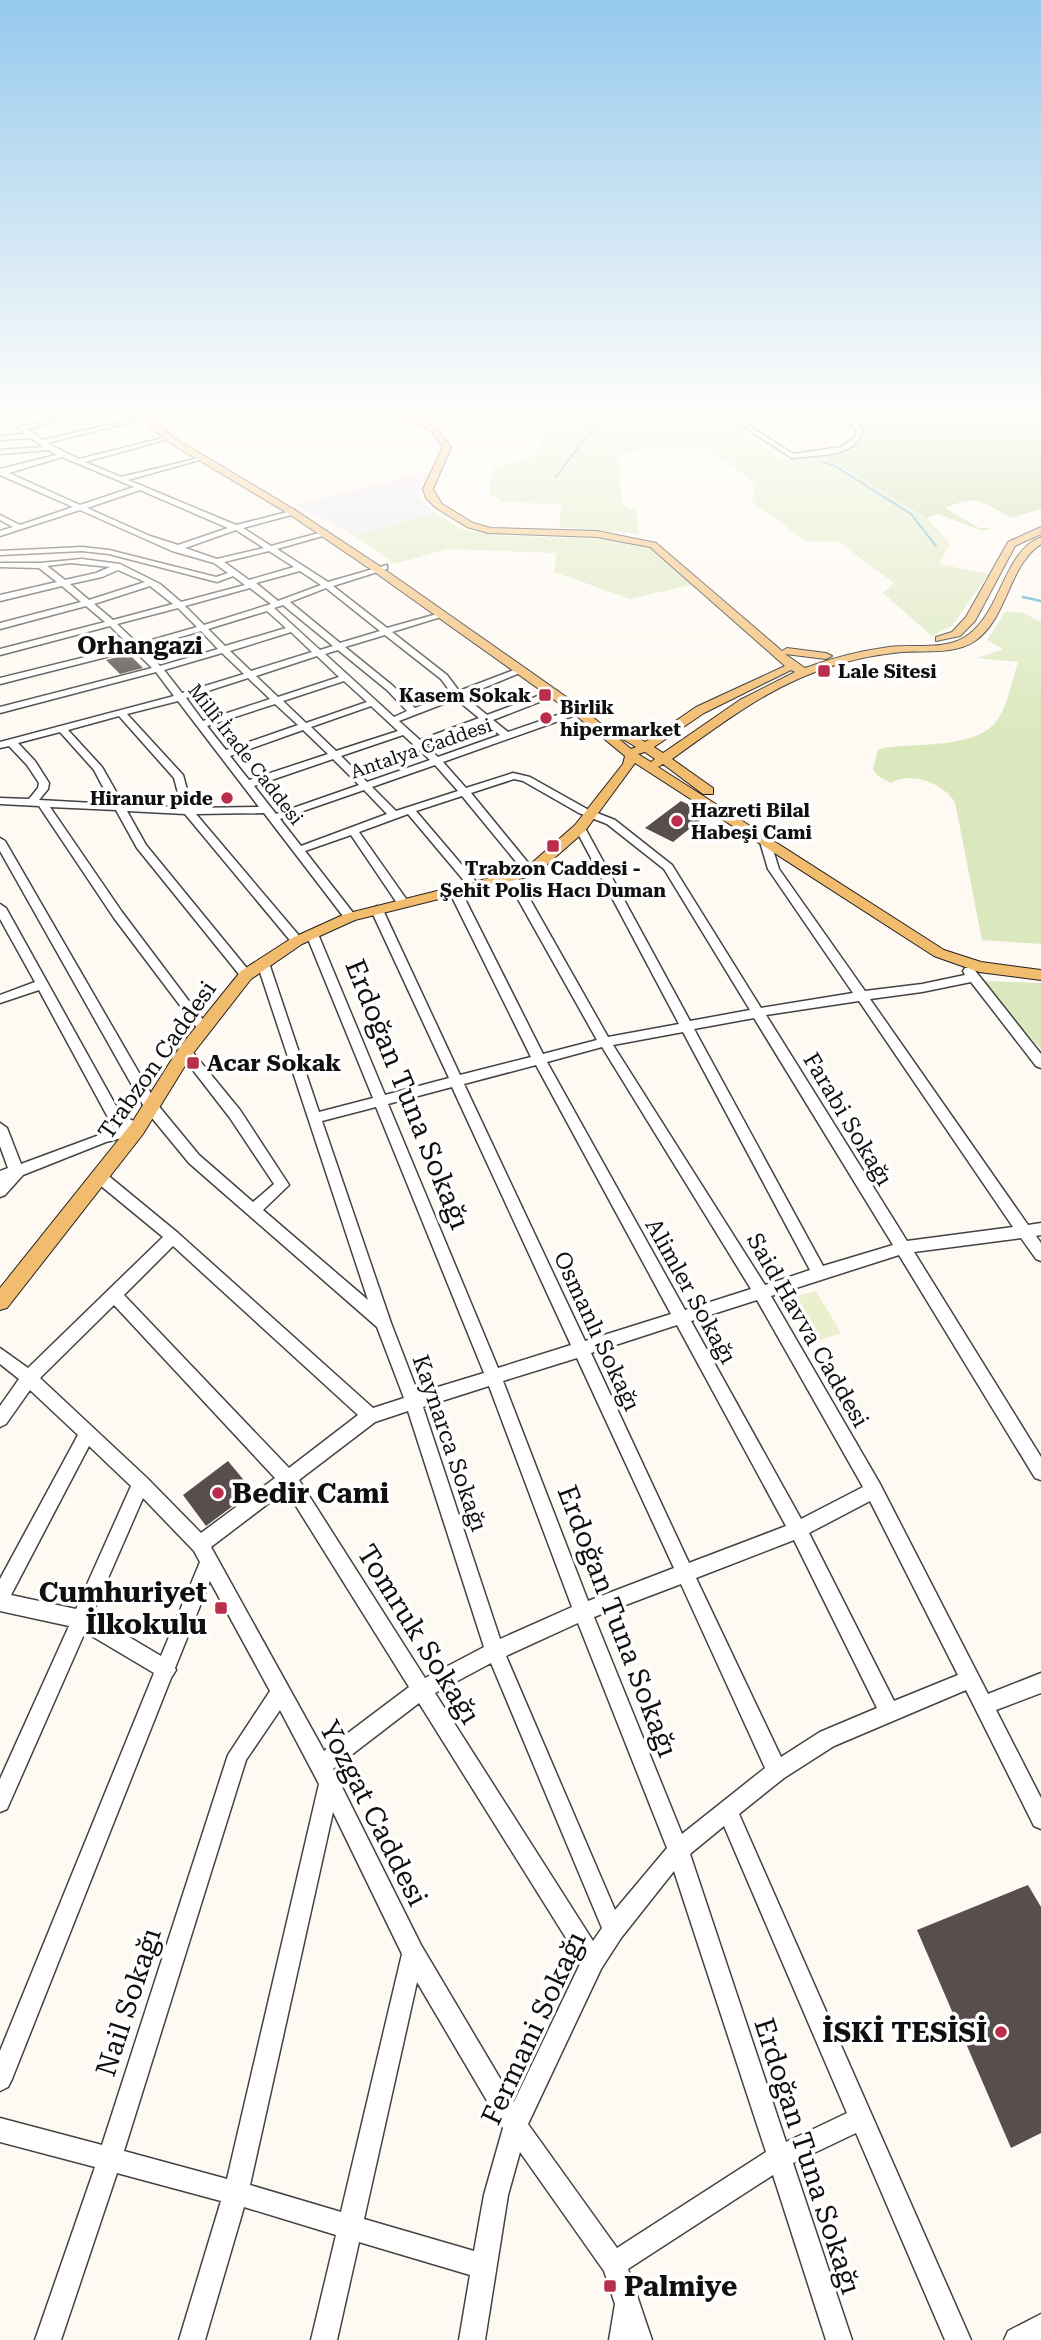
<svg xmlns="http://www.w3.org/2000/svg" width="1041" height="2340" font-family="'Roboto Serif',serif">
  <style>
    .industrial { fill: #ebe5ed }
    .green { fill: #dbe8bd }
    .forest { fill: #c2d89d }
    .pitch { fill: #eaf0ce }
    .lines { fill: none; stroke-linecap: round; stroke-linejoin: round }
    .stream-far1 { stroke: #43a9c8; stroke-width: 2 }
    .stream { stroke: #43a9c8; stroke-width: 2.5 }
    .building { fill: #584f4c }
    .minor-casing { stroke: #434343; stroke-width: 3 }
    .major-casing { stroke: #212121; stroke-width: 2 }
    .minor { fill: #fff; fill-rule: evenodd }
    .major { fill: #f2bc6f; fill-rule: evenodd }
    .poi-dot { fill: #ba2d4b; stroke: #fff; stroke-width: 2.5 }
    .labels { text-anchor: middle; stroke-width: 7; stroke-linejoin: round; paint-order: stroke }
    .far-poi-label { font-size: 19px; font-weight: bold; fill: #101010; stroke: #fff; text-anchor: start }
    .far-street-label { font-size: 19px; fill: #101010; stroke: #fff }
    .street-label { font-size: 23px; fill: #101010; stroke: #fff }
    .poi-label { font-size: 23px; font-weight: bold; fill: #101010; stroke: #fff; text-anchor: start }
    .far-district-label { font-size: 24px; font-weight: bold; fill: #101010; stroke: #fff }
    .near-street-label { font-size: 28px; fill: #101010; stroke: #fff }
    .near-poi-label { font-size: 28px; font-weight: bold; fill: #101010; stroke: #fff; text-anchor: start }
  </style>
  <rect width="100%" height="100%" fill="#fefaf3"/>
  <path class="industrial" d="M 430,471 L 420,497 L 435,513 L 356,536 L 296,505 Z"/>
  <path class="green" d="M 544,412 L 712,412 L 783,460 L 824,456 L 927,518 L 950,544 L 939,564 L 988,574 L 952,626 L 932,636 L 883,593 L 894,583 L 839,542 L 806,541 L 752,502 L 756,484 C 743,475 719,453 706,449 C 684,443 639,448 618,456 L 622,505 L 636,511 L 639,534 L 559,527 L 562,504 L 503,502 L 489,494 L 494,467 L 528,459 L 541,445 Z
    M 435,513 L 461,529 L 491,535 L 598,539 L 636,545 L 653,550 L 695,584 L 630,599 L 554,572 L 557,553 L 447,549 L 395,564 L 356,536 Z
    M 1006,611 L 1024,613 L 1041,622 L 1041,944 L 982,940 L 955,802 C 944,784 911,770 891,783 L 878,776 L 873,769 L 878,750 L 884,748 C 915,743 979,749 998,719 C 1008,704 1012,680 1018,662 L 978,658 L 1003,649 L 987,640 Z
    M 981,981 L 1041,983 L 1041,1049 Z"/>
  <path class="forest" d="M 844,412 L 1041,412 L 1041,509 L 1011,518 C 980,501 979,494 945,508 L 979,528 L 991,528 L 983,531 L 938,514 L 927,518 L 824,456 L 849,450 L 864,439 L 863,429 Z"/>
  <path class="pitch" d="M 816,1291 L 841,1333 L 817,1341 L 793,1297 Z"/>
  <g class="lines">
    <path class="stream-far1" d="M 822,462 L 835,466 L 911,514 L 936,546
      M 556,477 L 605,412"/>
    <path class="stream" d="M 1023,597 L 1041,601"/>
  </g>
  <path class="building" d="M 129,654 L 143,668 L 120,674 L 106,660 Z
    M 681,801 L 708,814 L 673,842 L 645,828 Z
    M 228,1461 L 253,1491 L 206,1526 L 183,1495 Z
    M 1028,1885 L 1041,1907 L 1041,2133 L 1011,2148 L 917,1930 Z"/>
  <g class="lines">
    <defs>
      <path id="minor" d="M 2,412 L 9,412 L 25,426 L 80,412 L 90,412 L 28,429 L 42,440 L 151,415 L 151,417 L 47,443 L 79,459 L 171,436 L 171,438 L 85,462 L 121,477 L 203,457 L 203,459 L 128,480 L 236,525 L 295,510 L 295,514 L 243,528 L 271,546 L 326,531 L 326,535 L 277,549 L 328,582 L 387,565 L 387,569 L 333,586 L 387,628 L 444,612 L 444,616 L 392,632 L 447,675 L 459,691 L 519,668 L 527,670 L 464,696 L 487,715 L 551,691 L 557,691 L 557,695 L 493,720 L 508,732 L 575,709 L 581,709 L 581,713 L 443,762 L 466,788 L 513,773 L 530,777 L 587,809 L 615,820 L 672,865 L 761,1008 L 853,993 L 768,869 L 760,842 L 775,833 L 780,836 L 771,843 L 779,869 L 865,991 L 922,984 L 965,975 L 963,971 L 965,968 L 973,968 L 1041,1054 L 1041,1068 L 1036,1066 L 971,982 L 922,992 L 870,999 L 1028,1225 L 1041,1223 L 1041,1235 L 1036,1236 L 1041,1243 L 1041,1261 L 1036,1259 L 1021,1238 L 914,1252 L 1041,1457 L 1041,1480 L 1035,1478 L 899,1255 L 771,1296 L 880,1484 L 988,1694 L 1041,1673 L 1041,1693 L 996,1710 L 1041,1798 L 1041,1829 L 1034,1826 L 966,1690 L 834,1746 L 784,1778 L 739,1814 L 971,2340 L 945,2340 L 856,2133 L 793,2163 L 852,2340 L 826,2340 L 773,2175 L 628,2269 L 652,2340 L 609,2340 L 615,2304 L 604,2271 L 520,2152 L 508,2195 L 485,2340 L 459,2340 L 470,2275 L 359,2242 L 337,2340 L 311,2340 L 336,2235 L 244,2207 L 205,2340 L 179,2340 L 221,2201 L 117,2173 L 61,2340 L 35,2340 L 95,2167 L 0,2142 L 0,2118 L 102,2145 L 228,1755 L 270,1691 L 210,1581 L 175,1668 L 176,1670 L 171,1678 L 12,2079 L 8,2087 L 0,2091 L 0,2051 L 154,1673 L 85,1632 L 7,1809 L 0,1812 L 0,1779 L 69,1626 L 0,1611 L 0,1579 L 78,1435 L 30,1390 L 6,1424 L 0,1427 L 0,1406 L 19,1379 L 0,1364 L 0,1348 L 28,1368 L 163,1237 L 95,1181 L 93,1177 L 95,1173 L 105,1173 L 178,1233 L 373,1408 L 404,1398 L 377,1327 L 189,1163 L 147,1112 L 0,851 L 0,838 L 5,841 L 157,1104 L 199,1155 L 253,1202 L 274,1184 L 230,1118 L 179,1052 L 185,1047 L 190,1049 L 240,1110 L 289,1185 L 263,1210 L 368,1300 L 257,963 L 259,960 L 263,959 L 269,963 L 319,1112 L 373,1098 L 306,934 L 312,930 L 318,934 L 385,1095 L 449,1078 L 371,910 L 377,906 L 383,910 L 460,1075 L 531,1057 L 449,891 L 455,887 L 461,891 L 543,1054 L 597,1040 L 506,878 L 512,875 L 518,878 L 608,1037 L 679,1024 L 575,828 L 580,825 L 585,828 L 690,1021 L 750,1010 L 664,869 L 607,824 L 579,813 L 523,781 L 514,779 L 471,793 L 534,870 L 534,874 L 526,874 L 462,796 L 416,811 L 479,885 L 479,889 L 471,889 L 408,814 L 359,832 L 409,903 L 407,906 L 399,906 L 351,835 L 305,851 L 354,914 L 354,920 L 346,920 L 264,813 L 196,814 L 301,938 L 303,941 L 297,945 L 293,944 L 185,814 L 127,811 L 146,845 L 250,972 L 252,975 L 246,979 L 242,978 L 137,848 L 116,810 L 50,807 L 122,912 L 210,1029 L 204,1033 L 200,1032 L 114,918 L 39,806 L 0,804 L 0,798 L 29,799 L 38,788 L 39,783 L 27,765 L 9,746 L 0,748 L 0,742 L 174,696 L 156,672 L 0,713 L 0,707 L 152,668 L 134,650 L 0,684 L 0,678 L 130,646 L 110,626 L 0,655 L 0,649 L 105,622 L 86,606 L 0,629 L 0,623 L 81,602 L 62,586 L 0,601 L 0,595 L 57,582 L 39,568 L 0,567 L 0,563 L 40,563 L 82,559 L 120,564 L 160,584 L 181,602 L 245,585 L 233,576 L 217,582 L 109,554 L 82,551 L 0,555 L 0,551 L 82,547 L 109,550 L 216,577 L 228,573 L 214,563 L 172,551 L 80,510 L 0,536 L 0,531 L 13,527 L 0,520 L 0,515 L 20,525 L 73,507 L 0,475 L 0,469 L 56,455 L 49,450 L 0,454 L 0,450 L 43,447 L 31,438 L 0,440 L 0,436 L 26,434 ZM 62,457 L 134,487 L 80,505 L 9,473 ZM 140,490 L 228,528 L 178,545 L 150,536 L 87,508 ZM 236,530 L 264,548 L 217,559 L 185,548 ZM 269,551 L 294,567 L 249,580 L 224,562 ZM 71,563 L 110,567 L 96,573 L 65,580 L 47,566 ZM 118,570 L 145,582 L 89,600 L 70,584 L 102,577 ZM 300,571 L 321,585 L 278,601 L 256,583 ZM 150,586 L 173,604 L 113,620 L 94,604 ZM 250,588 L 271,604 L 204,625 L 185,606 ZM 326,588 L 380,631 L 340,643 L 290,602 ZM 283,605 L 333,646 L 320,650 L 274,608 ZM 178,608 L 197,627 L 138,644 L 117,624 ZM 267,611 L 286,628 L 225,646 L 208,629 ZM 201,631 L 218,649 L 160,666 L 142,648 ZM 291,632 L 312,652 L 251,671 L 230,651 ZM 385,635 L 441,679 L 452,694 L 415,708 L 393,686 L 345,647 ZM 338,650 L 387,690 L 407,711 L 394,717 L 325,654 ZM 222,653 L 244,674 L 182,693 L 164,670 ZM 317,656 L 339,677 L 278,697 L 256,676 ZM 248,678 L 270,699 L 203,721 L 186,698 ZM 344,681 L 367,702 L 306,723 L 283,701 ZM 456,699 L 479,718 L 420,740 L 399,721 ZM 178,701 L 259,807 L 192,808 L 183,775 L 127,714 ZM 275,704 L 298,725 L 226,750 L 207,726 ZM 371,706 L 398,731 L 336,751 L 311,727 ZM 119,716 L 174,778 L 182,808 L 123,804 L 102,767 L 68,730 ZM 485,723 L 500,735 L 438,757 L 425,745 ZM 303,730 L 328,754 L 249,780 L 230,756 ZM 60,732 L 94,770 L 112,804 L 39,800 L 48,789 L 49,783 L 35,761 L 18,743 ZM 403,735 L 430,760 L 367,782 L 341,756 ZM 333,759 L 359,785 L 276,814 L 254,786 ZM 435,765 L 458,791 L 396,811 L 372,787 ZM 364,790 L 387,814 L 301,846 L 280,819 ZM 859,1001 L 1013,1227 L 907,1241 L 766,1015 ZM 754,1018 L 893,1245 L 823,1266 L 694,1029 ZM 683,1032 L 810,1270 L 765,1285 L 613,1045 ZM 602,1047 L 751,1289 L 685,1310 L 547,1062 ZM 536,1065 L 671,1314 L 585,1341 L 464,1084 ZM 452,1087 L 571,1345 L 498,1368 L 388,1104 ZM 376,1107 L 484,1373 L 418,1393 L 391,1323 L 322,1121 ZM 173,1246 L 358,1415 L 289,1468 L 124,1295 ZM 757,1300 L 863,1487 L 801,1519 L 691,1321 ZM 114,1305 L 275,1478 L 201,1533 L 147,1478 L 40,1378 ZM 677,1325 L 786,1526 L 689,1563 L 591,1353 ZM 577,1358 L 674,1568 L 588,1601 L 503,1381 ZM 489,1386 L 572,1607 L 500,1639 L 423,1407 ZM 408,1411 L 484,1647 L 425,1678 L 299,1480 L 375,1422 ZM 89,1446 L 131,1486 L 76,1609 L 11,1595 ZM 286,1490 L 409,1687 L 324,1751 L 211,1547 ZM 143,1498 L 194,1551 L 200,1562 L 161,1656 L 92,1615 ZM 870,1501 L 958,1675 L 894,1701 L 809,1533 ZM 794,1540 L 877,1708 L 820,1732 L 781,1757 L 696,1578 ZM 681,1584 L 765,1768 L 682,1834 L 594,1617 ZM 578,1623 L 667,1848 L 615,1910 L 506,1656 ZM 491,1663 L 602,1928 L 593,1941 L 435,1693 ZM 419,1703 L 581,1962 L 514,2102 L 421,1945 L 333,1769 ZM 280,1710 L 319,1784 L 227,2179 L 124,2151 L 246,1760 ZM 333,1812 L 402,1954 L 341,2212 L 250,2185 ZM 724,1826 L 847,2113 L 786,2142 L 690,1854 ZM 674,1871 L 766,2152 L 617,2248 L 528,2124 L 601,1969 L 621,1938 ZM 417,1982 L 503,2128 L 484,2195 L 474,2251 L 364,2219 Z
        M 721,412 L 728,412 L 793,454 L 841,447 L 855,437 L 857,430 L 838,412 L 845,412 L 863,430 C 857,458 815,455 792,458 Z
        M 0,904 L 6,908 L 121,1115 L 142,1125 L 144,1129 L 142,1133 L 106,1142 L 23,1175 L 5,1195 L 0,1197 L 0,1171 L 8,1168 L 0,1146 L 0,1123 L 7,1128 L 21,1164 L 121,1127 L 111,1123 L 39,990 L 0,1003 L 0,995 L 35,982 L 0,919 Z
        M 1041,2314 L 1041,2340 L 1004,2340 L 1008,2331 Z"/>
      <path id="major" d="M 142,412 L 150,412 L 159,425 L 176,439 L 295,510 L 381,567 L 582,708 L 631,749 L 636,747 L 611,732 L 611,726 L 619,726 L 645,742 L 696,707 L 785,666 L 650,547 L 597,537 L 488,533 L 467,527 L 436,508 L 426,498 L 423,489 L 443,447 L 430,430 L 396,412 C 421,412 438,428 451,447 L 433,489 L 442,504 L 473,523 L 491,528 L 597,531 L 656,543 L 782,651 L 787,648 L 826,653 L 832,656 L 826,659 L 785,654 L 805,668 C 832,658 860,651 889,647 C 914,644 947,651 968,635 C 1001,612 1004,551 1041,537 L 1041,544 C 1008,566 1008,618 975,641 C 954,655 926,650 902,652 C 881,654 859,658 839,664 C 775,682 725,721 672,759 L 713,788 L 713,794 L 703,794 L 663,764 L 658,767 L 944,950 L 981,962 L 1041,970 L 1041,980 L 979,972 L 934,956 L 635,763 L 585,831 L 535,875 L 355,920 L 302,944 L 251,979 L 191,1056 L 143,1134 L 7,1308 L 0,1310 L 0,1288 L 131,1124 L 179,1048 L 241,971 L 292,938 L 345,914 L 525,869 L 575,825 L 623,764 L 625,756 L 574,714 L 373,571 L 289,514 L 170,443 L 153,429 ZM 791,670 L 795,672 L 740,700 L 663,753 L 654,747 L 704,713 ZM 645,752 L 655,759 L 651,762 L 638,754 Z
        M 1041,527 L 1041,534 L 1015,546 L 975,621 L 960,636 L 936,641 L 936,637 L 952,632 L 966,617 L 1008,542 Z"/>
    </defs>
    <use href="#minor" class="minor-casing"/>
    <use href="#major" class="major-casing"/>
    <use href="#minor" class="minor"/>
    <use href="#major" class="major"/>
  </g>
  <linearGradient id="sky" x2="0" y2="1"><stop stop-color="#95c9ed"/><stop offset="0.56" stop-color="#fffdfa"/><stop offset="1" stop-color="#fffdfa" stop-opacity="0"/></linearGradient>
  <rect width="1041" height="739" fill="url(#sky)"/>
  <g class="poi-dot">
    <rect x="817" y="664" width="14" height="14" rx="3.5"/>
    <rect x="538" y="688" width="14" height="14" rx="3.5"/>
    <circle cx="546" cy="718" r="7"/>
    <circle cx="227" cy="798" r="7"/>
    <circle cx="677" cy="821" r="7"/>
    <rect x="546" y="839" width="14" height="14" rx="3.5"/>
    <rect x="186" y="1056" width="14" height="14" rx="3.5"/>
    <circle cx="218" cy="1493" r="7"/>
    <rect x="214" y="1601" width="14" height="14" rx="3.5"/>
    <circle cx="1001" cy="2032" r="7"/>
    <rect x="603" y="2279" width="14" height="14" rx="3.5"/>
  </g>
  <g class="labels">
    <g class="far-poi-label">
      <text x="838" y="678">Lale Sitesi</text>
      <text x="531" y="702" text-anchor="end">Kasem Sokak</text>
      <text x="560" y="714">Birlik<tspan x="560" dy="22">hipermarket</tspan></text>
      <text x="213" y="805" text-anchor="end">Hiranur pide</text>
      <text x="691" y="817">Hazreti Bilal<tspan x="691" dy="22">Habeşi Cami</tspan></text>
      <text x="553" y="875" text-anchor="middle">Trabzon Caddesi -<tspan x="553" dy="22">Şehit Polis Hacı Duman</tspan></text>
    </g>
    <g class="far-street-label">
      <text transform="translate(421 748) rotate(-19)" y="7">Antalya Caddesi</text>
      <text transform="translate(246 754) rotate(52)" y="7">Millî İrade Caddesi</text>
    </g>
    <g class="street-label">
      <text transform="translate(157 1060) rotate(-55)" y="8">Trabzon Caddesi</text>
      <text transform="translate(848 1119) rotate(59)" y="8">Farabi Sokağı</text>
      <text transform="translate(691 1291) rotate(61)" y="8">Alimler Sokağı</text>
      <text transform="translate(808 1330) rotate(60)" y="8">Said Havva Caddesi</text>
      <text transform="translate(597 1331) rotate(65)" y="8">Osmanlı Sokağı</text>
      <text transform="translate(450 1443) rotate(71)" y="8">Kaynarca Sokağı</text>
    </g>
    <g class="poi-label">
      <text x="207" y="1071">Acar Sokak</text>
    </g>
    <g class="far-district-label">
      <text x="140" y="654">Orhangazi</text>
    </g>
    <g class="near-street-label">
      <text transform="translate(408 1094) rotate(68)" y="10">Erdoğan Tuna Sokağı</text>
      <text transform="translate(618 1621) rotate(69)" y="10">Erdoğan Tuna Sokağı</text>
      <text transform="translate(419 1634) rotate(58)" y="10">Tomruk Sokağı</text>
      <text transform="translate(374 1813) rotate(63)" y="10">Yozgat Caddesi</text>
      <text transform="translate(128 2002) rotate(-72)" y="10">Nail Sokağı</text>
      <text transform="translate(533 2028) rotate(-65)" y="10">Fermani Sokağı</text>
      <text transform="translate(808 2156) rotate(72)" y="10">Erdoğan Tuna Sokağı</text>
    </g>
    <g class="near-poi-label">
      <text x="232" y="1503">Bedir Cami</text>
      <text x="207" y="1602" text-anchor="end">Cumhuriyet<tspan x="207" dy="32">İlkokulu</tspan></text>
      <text x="987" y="2042" text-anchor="end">İSKİ TESİSİ</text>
      <text x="624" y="2296">Palmiye</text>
    </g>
  </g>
</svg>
